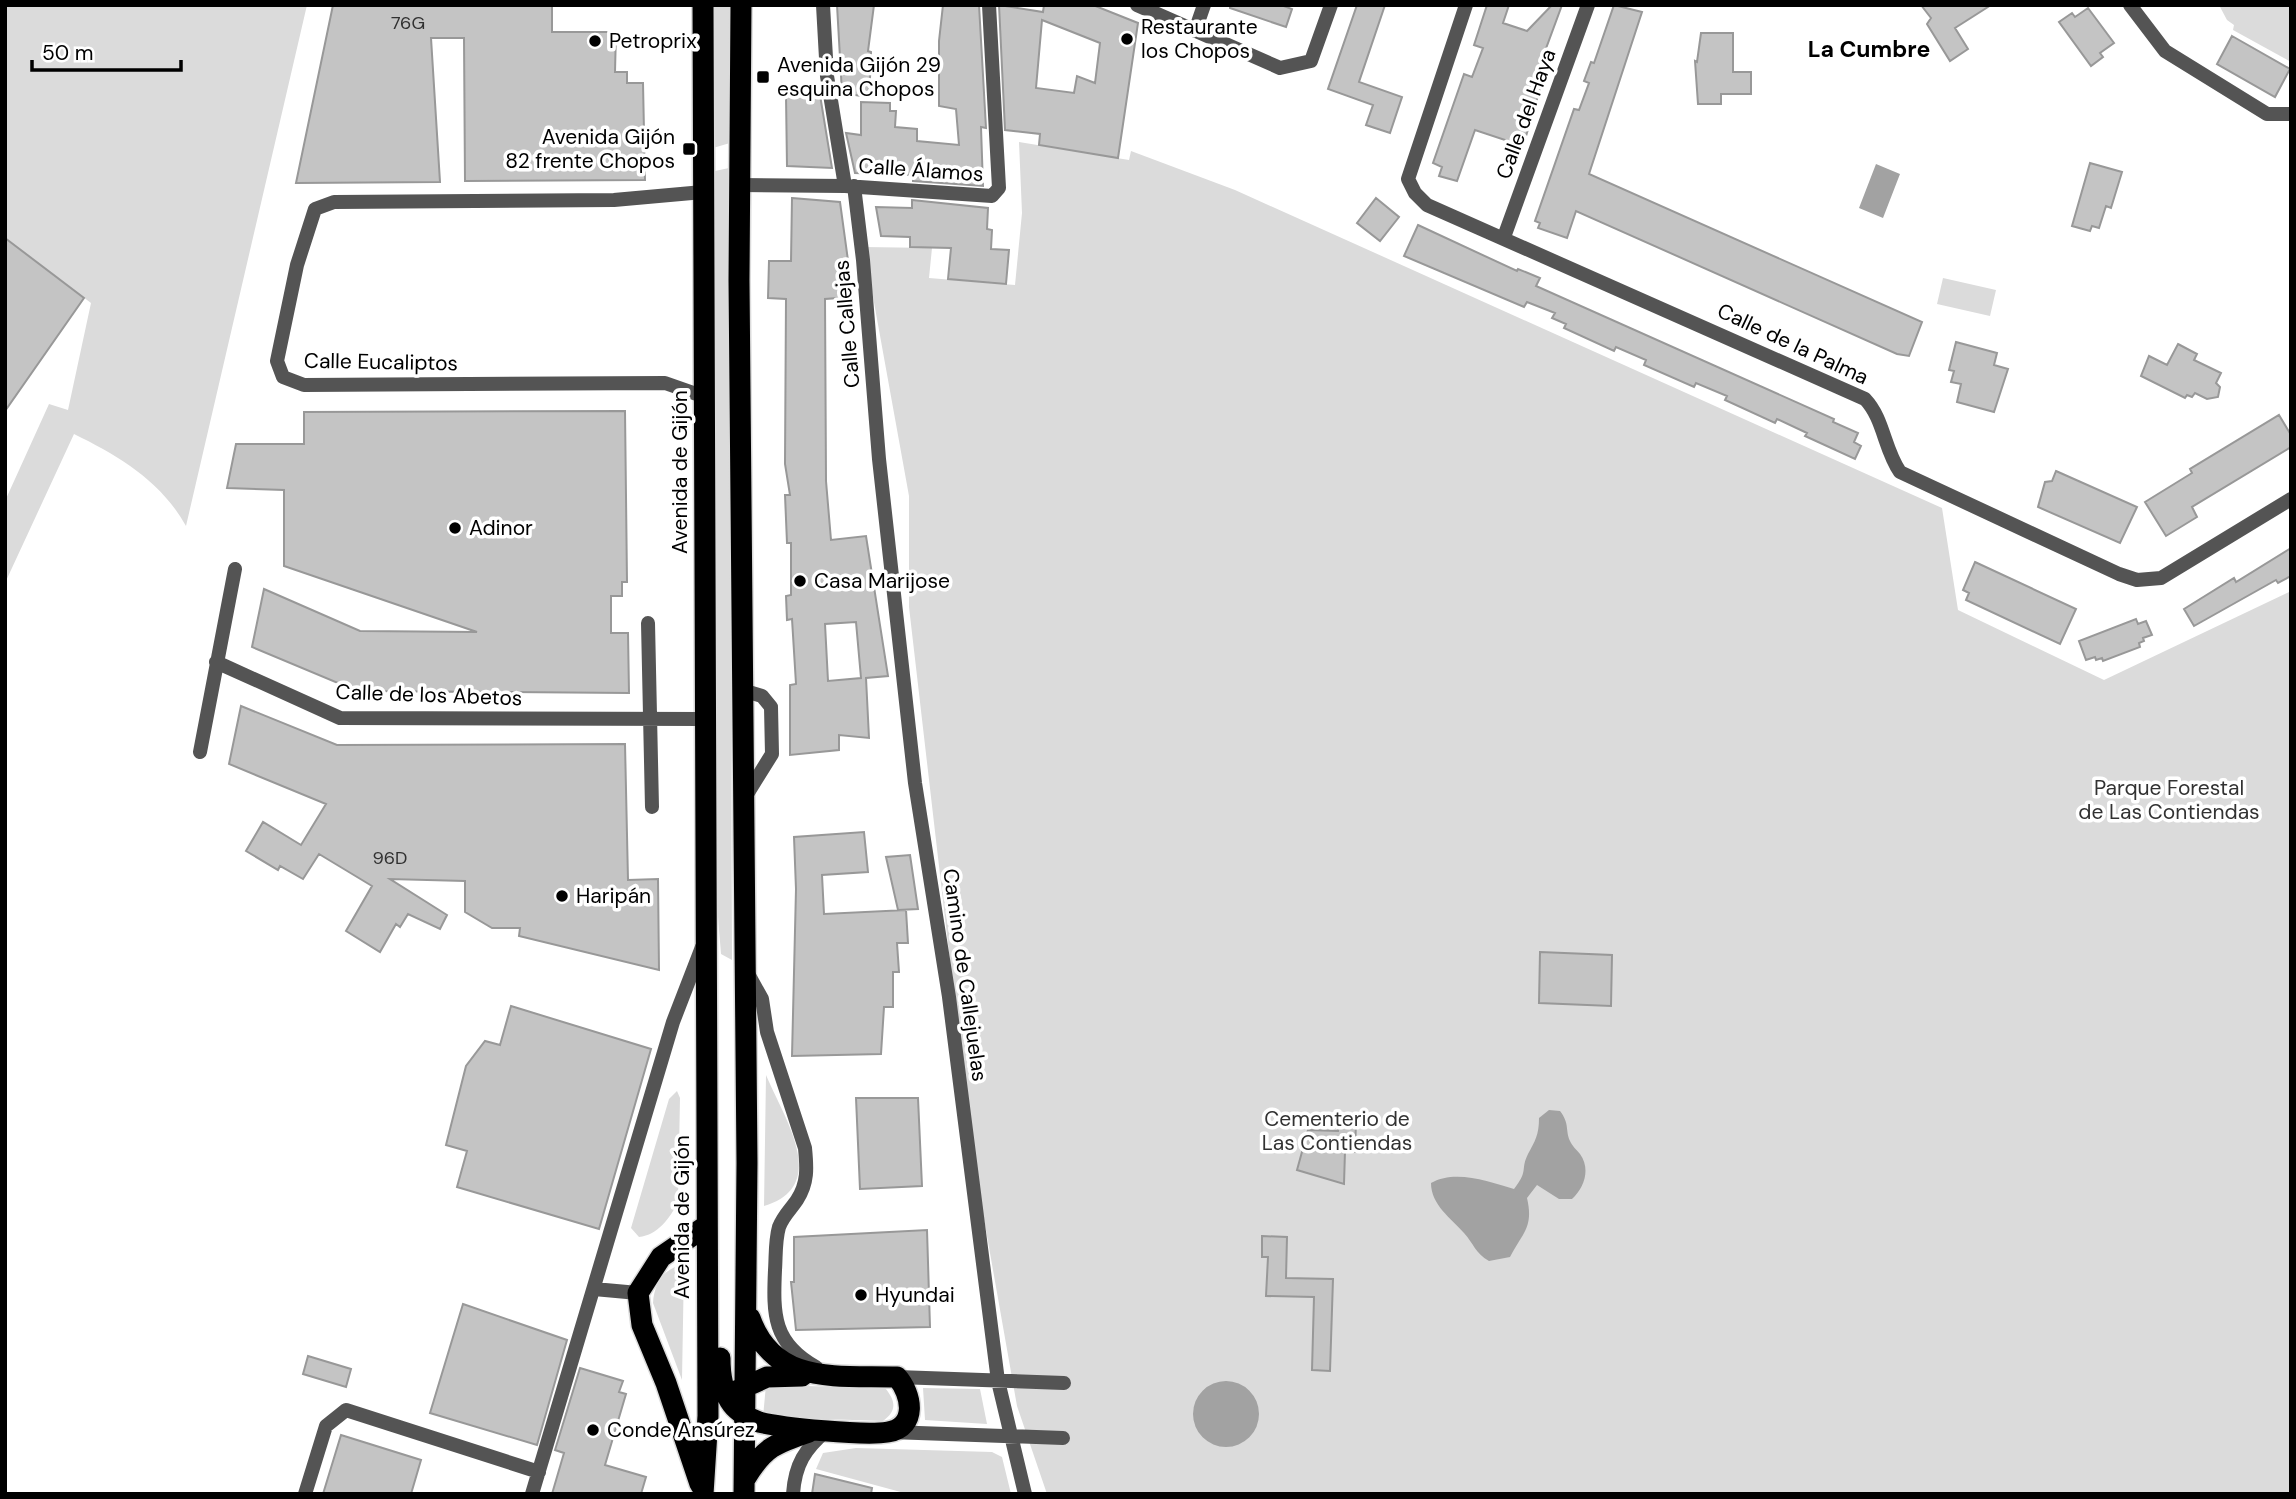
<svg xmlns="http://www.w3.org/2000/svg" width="2296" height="1499" font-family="'DM Sans',sans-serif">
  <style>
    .green { fill: #dbdbdb }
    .water { fill: #a2a2a2 }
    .building { fill: #c4c4c4; stroke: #989898; stroke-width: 2; fill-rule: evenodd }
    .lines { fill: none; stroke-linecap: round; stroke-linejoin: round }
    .highway-casing { stroke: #dbdbdb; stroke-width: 24 }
    .street { stroke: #545454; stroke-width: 14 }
    .highway { stroke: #000; stroke-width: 21 }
    .poi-dot { fill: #000; stroke: #fff; stroke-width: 2.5 }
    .labels { text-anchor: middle; stroke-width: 7; stroke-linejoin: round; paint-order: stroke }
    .number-label { font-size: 18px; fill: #313131 }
    .poi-label { font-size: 21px; fill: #000; stroke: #fff; text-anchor: start }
    .street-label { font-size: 21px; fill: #000; stroke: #fff }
    .park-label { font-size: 21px; fill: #323232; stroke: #fff }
    .neighbourhood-label { font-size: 23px; font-weight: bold; fill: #000; stroke: #fff }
  </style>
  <rect width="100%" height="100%" fill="#fff"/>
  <path class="green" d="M 5,5 L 307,5 L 186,526 C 161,481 119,456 74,434 L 5,583 L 5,501 L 49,404 L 68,410 L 91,303 L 5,238 Z
    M 713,5 L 730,5 L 730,143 L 713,148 Z
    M 2219,5 L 2291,5 L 2291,62 L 2233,30 L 2234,25 L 2227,20 Z
    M 1019,142 L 1129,160 L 1131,151 L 1235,190 L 1942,508 L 1958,610 L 2104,680 L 2291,591 L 2291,1494 L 1047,1494 L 1017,1406 L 972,1151 L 909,607 L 909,496 L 864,247 L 932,248 L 929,278 L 1015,285 L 1022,213 Z
    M 729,168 L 732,960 L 721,954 L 716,892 L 715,171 Z
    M 1943,278 L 1996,290 L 1990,316 L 1937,304 Z
    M 766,1075 C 784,1118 831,1186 764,1206 Z
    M 677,1091 L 680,1098 L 678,1202 C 670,1218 658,1235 639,1237 L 631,1228 L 669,1099 Z
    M 684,1265 L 682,1380 L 653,1303 C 654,1284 664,1267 684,1265 Z
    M 766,1385 L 885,1388 C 896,1401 897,1411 883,1421 L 763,1417 Z
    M 923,1388 L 980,1389 L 987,1424 L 925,1420 Z
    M 856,1448 L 992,1452 L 1002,1457 L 1011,1494 L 908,1494 L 816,1469 L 823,1453 Z"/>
  <path class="water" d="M 1876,164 L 1900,174 L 1883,218 L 1859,208 Z
    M 1549,1110 L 1560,1111 C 1570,1124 1565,1130 1570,1141 C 1572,1146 1577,1150 1580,1154 C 1591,1169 1584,1188 1572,1199 L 1559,1199 L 1537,1185 L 1527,1198 C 1534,1228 1522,1233 1510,1257 L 1489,1261 C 1475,1253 1474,1244 1464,1233 C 1451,1218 1431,1205 1431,1183 C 1456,1169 1489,1182 1514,1189 C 1529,1170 1520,1170 1528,1154 C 1535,1141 1539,1135 1539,1118 Z
    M1193 1414a33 33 0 1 1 66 0a33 33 0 1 1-66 0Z"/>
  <path class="building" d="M 333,5 L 552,5 L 552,32 L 616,32 L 615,72 L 627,72 L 627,83 L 643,83 L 645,180 L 465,181 L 464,38 L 431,38 L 440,182 L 296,183 Z
    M 837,5 L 874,5 L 868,51 L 871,52 L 871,67 L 868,97 L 842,93 Z
    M 943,5 L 979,5 L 986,128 L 981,127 L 983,186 L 913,181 L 913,175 L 855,173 L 846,133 L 861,135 L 861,102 L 890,103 L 890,111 L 896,111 L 895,127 L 917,129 L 917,141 L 959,145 L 956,109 L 939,106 L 939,41 Z
    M 999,5 L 1043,12 L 1044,5 L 1093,5 L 1138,23 L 1118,158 L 1039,145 L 1040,134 L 1005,130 ZM 1042,20 L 1100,43 L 1095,83 L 1077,76 L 1074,93 L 1036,88 Z
    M 1230,5 L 1281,5 L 1292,9 L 1286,27 L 1230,8 Z
    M 1357,5 L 1385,5 L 1359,82 L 1402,97 L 1390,133 L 1366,125 L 1373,105 L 1328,89 Z
    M 1487,5 L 1509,5 L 1503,23 L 1527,31 L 1552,5 L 1562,5 L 1544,54 L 1550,56 L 1523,146 L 1475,130 L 1457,181 L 1439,176 L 1442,167 L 1433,163 L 1464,74 L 1472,77 L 1483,48 L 1474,45 Z
    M 1614,5 L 1642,12 L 1589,174 L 1922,322 L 1909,356 L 1897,354 L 1576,211 L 1567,238 L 1538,228 L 1540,223 L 1535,221 L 1574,109 L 1579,110 L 1589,83 L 1584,81 L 1591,62 L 1594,63 Z
    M 1921,5 L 1991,5 L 1955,28 L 1968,49 L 1950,61 L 1927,24 L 1931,18 Z
    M 2088,8 L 2114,43 L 2100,53 L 2103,57 L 2091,66 L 2059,22 L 2072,13 L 2075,17 Z
    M 1701,33 L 1733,33 L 1733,72 L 1751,72 L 1751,94 L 1721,94 L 1721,104 L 1698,104 L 1695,61 L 1697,62 Z
    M 2232,36 L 2290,69 L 2275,97 L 2217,64 Z
    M 820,95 L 832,168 L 787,166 L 786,96 Z
    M 2090,163 L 2122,172 L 2111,208 L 2106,206 L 2099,228 L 2092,226 L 2090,231 L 2072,226 Z
    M 792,198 L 840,202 L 853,297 L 825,299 L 826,481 L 831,540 L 866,536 L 888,676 L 866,678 L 869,738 L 839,735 L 839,750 L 790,755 L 790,685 L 796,684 L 792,619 L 787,620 L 786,596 L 791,595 L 791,543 L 787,543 L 785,495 L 790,495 L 785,464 L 786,299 L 768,298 L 769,261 L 791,261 ZM 856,622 L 861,678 L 828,681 L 825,624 Z
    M 1376,198 L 1399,217 L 1380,241 L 1357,223 Z
    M 912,200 L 988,208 L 987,229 L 992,230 L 991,249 L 1009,250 L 1006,284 L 948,279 L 951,248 L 910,247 L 910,237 L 881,236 L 876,207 L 912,208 Z
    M 1418,225 L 1517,271 L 1518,269 L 1540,278 L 1536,286 L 1834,419 L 1833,422 L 1858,433 L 1854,442 L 1861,446 L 1855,459 L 1805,436 L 1807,433 L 1777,419 L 1775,423 L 1725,400 L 1727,396 L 1696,383 L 1694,387 L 1644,365 L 1646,360 L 1616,347 L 1614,351 L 1564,328 L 1566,324 L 1552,318 L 1555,313 L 1527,302 L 1524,307 L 1404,256 Z
    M 5,238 L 84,298 L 5,411 Z
    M 1956,342 L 1997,353 L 1994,365 L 2008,369 L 1994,412 L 1957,402 L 1961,384 L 1951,382 L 1954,371 L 1949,370 Z
    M 2178,344 L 2197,354 L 2194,360 L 2221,373 L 2216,383 L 2220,387 L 2218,397 L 2207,399 L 2195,393 L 2192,397 L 2187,395 L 2185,398 L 2141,376 L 2149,356 L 2167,365 Z
    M 625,411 L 627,582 L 622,582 L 622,596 L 611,596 L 611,633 L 628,633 L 629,693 L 357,691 L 252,647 L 264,589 L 360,631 L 477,632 L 284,566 L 284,490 L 227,488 L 236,444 L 304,444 L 304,412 Z
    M 2279,415 L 2291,435 L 2291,447 L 2192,507 L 2197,517 L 2166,536 L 2145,502 L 2192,473 L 2190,469 Z
    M 2056,471 L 2137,507 L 2120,543 L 2038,507 L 2045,482 L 2052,481 Z
    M 2291,548 L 2291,576 L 2278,583 L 2276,580 L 2194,626 L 2184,609 L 2234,578 L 2236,582 Z
    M 1975,562 L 2076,609 L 2060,644 L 1966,600 L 1969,593 L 1963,590 Z
    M 2136,619 L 2138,624 L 2146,621 L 2152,635 L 2143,638 L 2144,641 L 2139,643 L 2140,647 L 2103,661 L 2102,658 L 2096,660 L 2095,657 L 2086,660 L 2079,641 Z
    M 241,706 L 337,745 L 625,744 L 628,880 L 658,879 L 659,970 L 519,936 L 520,928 L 492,928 L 465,912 L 465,881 L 390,879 L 447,915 L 440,929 L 408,914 L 400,927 L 396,924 L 380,952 L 346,931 L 372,886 L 319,854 L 303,879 L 280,866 L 278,870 L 246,851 L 263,822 L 301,845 L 326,804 L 229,764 Z
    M 864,832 L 868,872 L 822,875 L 824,914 L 906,910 L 908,943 L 897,943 L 899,972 L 893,972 L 893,1007 L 884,1007 L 881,1054 L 792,1056 L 796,889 L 794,837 Z
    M 910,855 L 918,909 L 898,910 L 886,857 Z
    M 1540,952 L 1612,955 L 1611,1006 L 1539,1003 Z
    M 511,1006 L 651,1049 L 599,1229 L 457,1187 L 467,1151 L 446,1145 L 466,1066 L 485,1041 L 500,1045 Z
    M 856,1098 L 918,1098 L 922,1186 L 860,1189 Z
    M 1339,1122 L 1356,1122 L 1355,1152 L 1345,1151 L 1344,1184 L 1297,1170 L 1308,1130 L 1338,1131 Z
    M 927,1230 L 930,1327 L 796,1330 L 791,1282 L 794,1282 L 794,1237 Z
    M 1262,1236 L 1287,1237 L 1286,1278 L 1333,1279 L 1330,1371 L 1312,1370 L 1314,1297 L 1266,1296 L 1268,1257 L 1262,1257 Z
    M 463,1304 L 567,1340 L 537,1445 L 430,1413 Z
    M 308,1356 L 351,1369 L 346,1387 L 303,1374 Z
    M 580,1368 L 623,1381 L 619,1392 L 626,1394 L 605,1465 L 646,1477 L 641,1494 L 552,1494 L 564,1453 L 555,1450 Z
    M 341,1435 L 421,1460 L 411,1494 L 323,1494 Z
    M 815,1474 L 872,1488 L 871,1494 L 812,1494 Z"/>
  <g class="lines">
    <defs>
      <path id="highway" d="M 703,5 L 708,1416 L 703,1494
        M 741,5 L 739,280 L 747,1163 L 744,1494
        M 720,1358 C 720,1374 722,1391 732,1404 C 738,1412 750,1419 759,1422 C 783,1428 865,1436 888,1432 C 918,1427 912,1394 897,1377 C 837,1375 774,1386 750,1318
        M 736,1391 L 767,1377 L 802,1376
        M 745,1479 C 764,1447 776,1443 809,1432
        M 700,1484 L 666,1383 L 642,1325 L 638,1293 L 661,1257 L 706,1226"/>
    </defs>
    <use href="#highway" class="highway-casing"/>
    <path class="street" d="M 823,5 L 827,76 L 845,186
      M 1137,5 L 1280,68 L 1311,61 L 1331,5
      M 1466,5 L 1408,179 L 1415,193 L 1427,205 L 1865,399 C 1884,419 1884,449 1900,472 L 2119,574 L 2137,580 L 2161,578 L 2291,499
      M 2130,5 L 2165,51 L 2267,114 L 2291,114
      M 1195,31 L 1204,5
      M 739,185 L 845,186 L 992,196 L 999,188 L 989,5
      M 854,186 L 863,260 L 879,459 L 915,783 L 949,997 L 998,1381 L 1025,1494
      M 703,192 L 614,200 L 334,202 L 315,209 L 297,265 L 277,361 L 283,377 L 304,385 L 665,383 L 705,397
      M 1504,237 L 1588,5
      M 648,623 L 652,807
      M 216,662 L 340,718 L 705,719
      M 742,690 L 762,696 L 771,707 L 772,754 L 744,799
      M 200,752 L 235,569
      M 747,972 L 762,999 L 767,1032 L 805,1148 C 807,1168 808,1183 797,1200 C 791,1209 783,1216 779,1227 C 775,1241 776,1256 775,1270 C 773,1315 773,1343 816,1367
      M 594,1289 L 638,1293
      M 897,1377 L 1064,1383
      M 890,1432 L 1063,1438
      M 305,1494 L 326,1426 L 346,1410 L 539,1472
      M 532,1494 L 673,1022 L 702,947
      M 793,1494 C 795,1464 805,1449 827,1430"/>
    <use href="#highway" class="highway"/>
  </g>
  <g class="poi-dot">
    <circle cx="1127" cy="39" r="7"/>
    <circle cx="595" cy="41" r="7"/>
    <rect x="756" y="70" width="14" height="14" rx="3.5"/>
    <rect x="682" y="142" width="14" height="14" rx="3.5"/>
    <circle cx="455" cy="528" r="7"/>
    <circle cx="800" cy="581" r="7"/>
    <circle cx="562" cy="896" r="7"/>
    <circle cx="861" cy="1295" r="7"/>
    <circle cx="593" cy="1430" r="7"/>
  </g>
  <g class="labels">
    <g class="number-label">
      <text x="408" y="29">76G</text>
      <text x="390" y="864">96D</text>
    </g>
    <g class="poi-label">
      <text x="1141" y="34">Restaurante<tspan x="1141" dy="24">los Chopos</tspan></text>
      <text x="609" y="48">Petroprix</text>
      <text x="777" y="72">Avenida Gijón 29<tspan x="777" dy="24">esquina Chopos</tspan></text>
      <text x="675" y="144" text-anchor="end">Avenida Gijón<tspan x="675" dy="24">82 frente Chopos</tspan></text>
      <text x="469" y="535">Adinor</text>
      <text x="814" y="588">Casa Marijose</text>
      <text x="576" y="903">Haripán</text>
      <text x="875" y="1302">Hyundai</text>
      <text x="607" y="1437">Conde Ansúrez</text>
    </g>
    <g class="street-label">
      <text transform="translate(1526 114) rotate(-70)" y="7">Calle del Haya</text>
      <text transform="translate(921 170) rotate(4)" y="7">Calle Álamos</text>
      <text transform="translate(847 324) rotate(-95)" y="7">Calle Callejas</text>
      <text transform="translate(1793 344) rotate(25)" y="7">Calle de la Palma</text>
      <text transform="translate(381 362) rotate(1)" y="7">Calle Eucaliptos</text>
      <text transform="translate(680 472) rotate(-90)" y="7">Avenida de Gijón</text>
      <text transform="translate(429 695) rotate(2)" y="7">Calle de los Abetos</text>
      <text transform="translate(965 975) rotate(82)" y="7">Camino de Callejuelas</text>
      <text transform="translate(682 1217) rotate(-90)" y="7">Avenida de Gijón</text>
    </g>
    <g class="park-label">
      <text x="2169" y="795">Parque Forestal<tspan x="2169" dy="24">de Las Contiendas</tspan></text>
      <text x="1337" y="1126">Cementerio de<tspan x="1337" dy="24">Las Contiendas</tspan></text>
    </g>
    <g class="neighbourhood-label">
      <text x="1869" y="57">La Cumbre</text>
    </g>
  </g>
  <rect width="2296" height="1499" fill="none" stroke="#000000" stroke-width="14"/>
  <path d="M32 60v10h149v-10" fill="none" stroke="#000000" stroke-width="3.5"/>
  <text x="42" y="60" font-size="21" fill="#000000" stroke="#ffffff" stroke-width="5" paint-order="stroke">50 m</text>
</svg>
